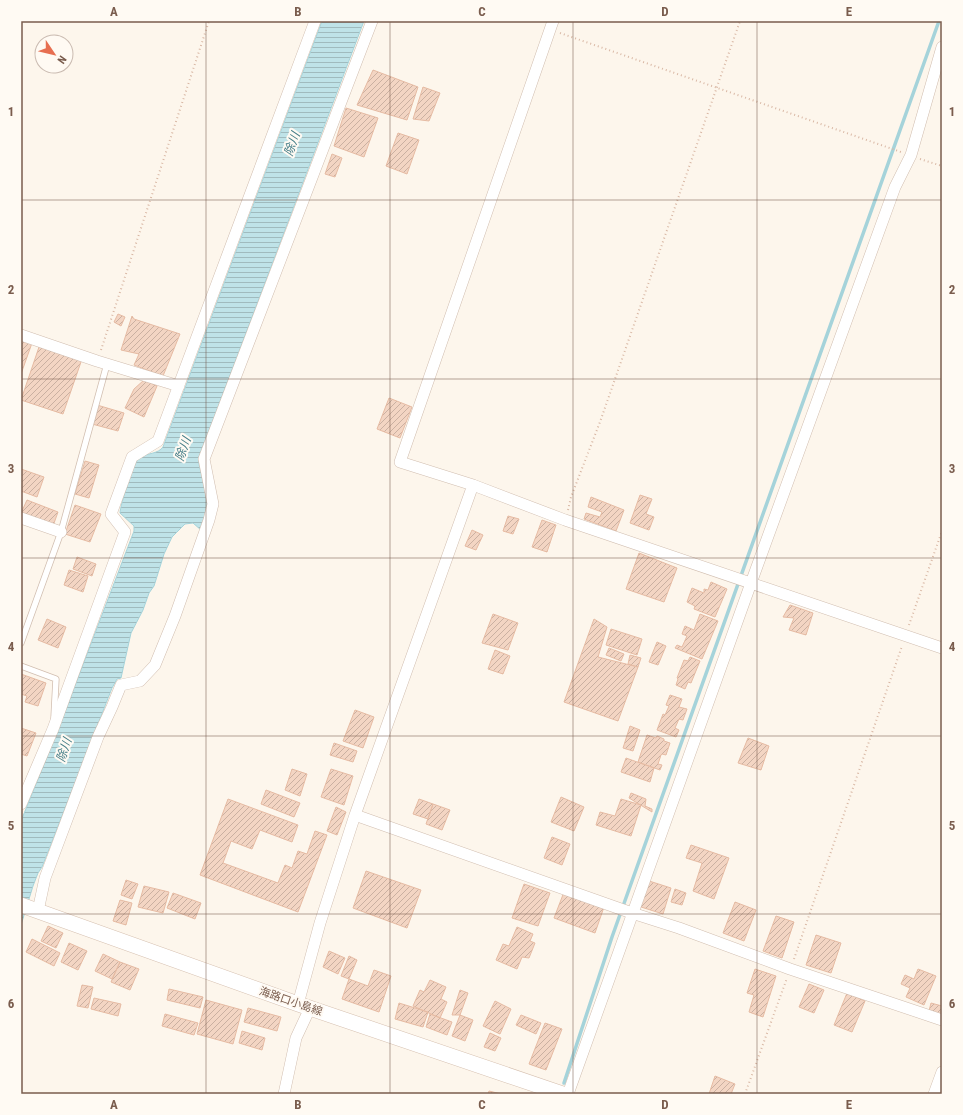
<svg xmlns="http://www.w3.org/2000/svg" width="963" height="1115" font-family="'Roboto Condensed','Noto Sans JP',sans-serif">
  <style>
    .water { fill: url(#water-rules); stroke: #a5d3da }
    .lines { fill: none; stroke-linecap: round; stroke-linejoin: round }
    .stream { stroke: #a5d3da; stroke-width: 3.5 }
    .building { fill: url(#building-hatch); stroke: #e6bba3 }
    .lane-casing { stroke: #d1beb0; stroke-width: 7 }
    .street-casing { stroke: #d1beb0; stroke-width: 12 }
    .secondary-casing { stroke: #d6c0b0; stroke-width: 16 }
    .path { stroke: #d9b8a5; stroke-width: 2; stroke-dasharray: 1 3; stroke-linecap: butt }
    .lane { stroke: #fff; stroke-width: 5.5 }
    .street { stroke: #fff; stroke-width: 11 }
    .secondary { stroke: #fff; stroke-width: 15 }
    .grid { fill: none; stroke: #7a5c4d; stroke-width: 1; stroke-opacity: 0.55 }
    .labels { text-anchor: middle; stroke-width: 4; stroke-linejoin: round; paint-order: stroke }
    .street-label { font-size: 11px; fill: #7a5c4d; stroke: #fffaf3 }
    .water-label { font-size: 12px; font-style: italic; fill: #437c86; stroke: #fffaf3 }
    .neatline { fill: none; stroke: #7a5c4d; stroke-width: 1.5 }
    .grid-label { font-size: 13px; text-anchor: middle; font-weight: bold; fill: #7a5c4d }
  </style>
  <defs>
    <pattern id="water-rules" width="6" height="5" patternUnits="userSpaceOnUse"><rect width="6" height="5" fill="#bfe3e8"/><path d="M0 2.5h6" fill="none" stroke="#a0bbbe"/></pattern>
    <pattern id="building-hatch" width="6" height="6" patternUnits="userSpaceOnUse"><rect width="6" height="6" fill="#f3d5c3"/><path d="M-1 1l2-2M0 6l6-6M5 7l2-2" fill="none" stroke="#cab0a1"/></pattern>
  </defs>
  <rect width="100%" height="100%" fill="#fdf6ec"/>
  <path class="water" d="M 322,21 L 364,21 L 199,457 C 198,469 203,475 206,485 C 211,501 205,514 201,530 L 193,523 L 185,524 L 172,537 L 164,554 L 154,586 L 149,593 L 143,610 L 131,633 L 121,678 L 117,679 L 112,688 L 42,867 L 38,873 L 33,886 L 21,925 L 21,821 L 60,725 L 134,531 L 134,526 L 120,513 C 120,506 134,460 140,457 C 148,453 158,454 163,447 Z"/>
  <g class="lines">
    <path class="stream" d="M 564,1083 L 612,937 L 939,21"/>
  </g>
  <path class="building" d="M 373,70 L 418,87 L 407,120 L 357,105 Z
    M 423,87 L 440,93 L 429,121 L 413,119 Z
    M 346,108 L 378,118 L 364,157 L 334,146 Z
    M 398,133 L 419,140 L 407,174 L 386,166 Z
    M 332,154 L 342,158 L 335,177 L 325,174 Z
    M 118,314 L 125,317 L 121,326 L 114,322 Z
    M 132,316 L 134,319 L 180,334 L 163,376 L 134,365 L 139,354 L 121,350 Z
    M 21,339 L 32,343 L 21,374 Z
    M 40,344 L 82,359 L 63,414 L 21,400 Z
    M 144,380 L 157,386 L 144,417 L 125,408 L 134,389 Z
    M 389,398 L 412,407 L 400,438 L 377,429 Z
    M 97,405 L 124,413 L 118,431 L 92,424 Z
    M 85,461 L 99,465 L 89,498 L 75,494 Z
    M 21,469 L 44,477 L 37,497 L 21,491 Z
    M 640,495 L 652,499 L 646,514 L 654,517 L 649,530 L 630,523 Z
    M 591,497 L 624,510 L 616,531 L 584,519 L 586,513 L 600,517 L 602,512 L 588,507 Z
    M 27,500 L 58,512 L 53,526 L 21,513 Z
    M 75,505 L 101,514 L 90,542 L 65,534 Z
    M 508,516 L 519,519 L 513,534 L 503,531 Z
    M 542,520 L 556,525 L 547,552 L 532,547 Z
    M 472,530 L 483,535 L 476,550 L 465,546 Z
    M 639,553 L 677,568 L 664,602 L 626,589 Z
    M 77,557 L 96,564 L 92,576 L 73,569 Z
    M 69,570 L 88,576 L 83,592 L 64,585 Z
    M 711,582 L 727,589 L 715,617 L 694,609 L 695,606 L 687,602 L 692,588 L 704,593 L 704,589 L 708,590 Z
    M 790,605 L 813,613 L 806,635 L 789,630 L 794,618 L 783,617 Z
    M 493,614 L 518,623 L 508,650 L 482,643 Z
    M 700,614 L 718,621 L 702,659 L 675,648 L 677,645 L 682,647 L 687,636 L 682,634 L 685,626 L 694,630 Z
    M 47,619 L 66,627 L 58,648 L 38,640 Z
    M 594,619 L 607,627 L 598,657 L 638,667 L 618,721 L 564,702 Z
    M 611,629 L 642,639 L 637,655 L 606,645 Z
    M 657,642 L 666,646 L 658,665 L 649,662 Z
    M 609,648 L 624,654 L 621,661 L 606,655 Z
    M 495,650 L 510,656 L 503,674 L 488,669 Z
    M 630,655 L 641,658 L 638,667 L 628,664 Z
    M 690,657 L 700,661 L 691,683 L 688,682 L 685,689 L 676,685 L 678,679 L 677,678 L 684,660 L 688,661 Z
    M 21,674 L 46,683 L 38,706 L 25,702 L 27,696 L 21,694 Z
    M 670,695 L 682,699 L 679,707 L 687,709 L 683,720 L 679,719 L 675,728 L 679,730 L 676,737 L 657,730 L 663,714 L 665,715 L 669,706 L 666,705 Z
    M 355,710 L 374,717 L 363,748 L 343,741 Z
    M 630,726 L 640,730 L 633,751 L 623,748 Z
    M 21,728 L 36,733 L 27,756 L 21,754 Z
    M 647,735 L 656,738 L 657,736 L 664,739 L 664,741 L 670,743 L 666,755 L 662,754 L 661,755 L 658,764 L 662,765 L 660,770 L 638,762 Z
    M 748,738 L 769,746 L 761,770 L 738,763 Z
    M 334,743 L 357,751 L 353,762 L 330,755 Z
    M 626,758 L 654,768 L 650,782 L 621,772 Z
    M 292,769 L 307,774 L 300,796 L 285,790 Z
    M 331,769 L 353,776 L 344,805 L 321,797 Z
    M 266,790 L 300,803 L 294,817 L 261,804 Z
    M 631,793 L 646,799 L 645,806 L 652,809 L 652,812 L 629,798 Z
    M 561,797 L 584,807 L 574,831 L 551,822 Z
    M 228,799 L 298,825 L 292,842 L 260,830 L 252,849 L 231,841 L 223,863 L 278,883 L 285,865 L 292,868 L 298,851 L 307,854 L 315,831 L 327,835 L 298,912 L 200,875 Z
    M 419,799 L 433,804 L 428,819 L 413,814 Z
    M 621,799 L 641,805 L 631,836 L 596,825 L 600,812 L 615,816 Z
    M 433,804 L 450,810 L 442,830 L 426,824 Z
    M 336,807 L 346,812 L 337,835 L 327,831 Z
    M 552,837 L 570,844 L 562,865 L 544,858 Z
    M 691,845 L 729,858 L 714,899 L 693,891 L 702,863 L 686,858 Z
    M 366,871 L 421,890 L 407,928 L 353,908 Z
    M 126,880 L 138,884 L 132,899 L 121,895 Z
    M 646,880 L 671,888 L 663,914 L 638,906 Z
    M 524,884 L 550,893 L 538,926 L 512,918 Z
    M 144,886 L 169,892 L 163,913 L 138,907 Z
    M 675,889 L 686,893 L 682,905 L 671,902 Z
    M 564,892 L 604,907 L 595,933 L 554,918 Z
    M 173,893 L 201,903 L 195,919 L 167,908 Z
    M 120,900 L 132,903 L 126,925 L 113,921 Z
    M 735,902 L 756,910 L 744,941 L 723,933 Z
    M 776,916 L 794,922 L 782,958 L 763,951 Z
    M 48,926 L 63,933 L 56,948 L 41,941 Z
    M 517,927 L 533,934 L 530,941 L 535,943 L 529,958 L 522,957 L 517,969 L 496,960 L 503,944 L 509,946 Z
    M 816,935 L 841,943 L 831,973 L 806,965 Z
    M 32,939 L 60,953 L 54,966 L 26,952 Z
    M 69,943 L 87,951 L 78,970 L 61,962 Z
    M 329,951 L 345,958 L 338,974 L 323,967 Z
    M 103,954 L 120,962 L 112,979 L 95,971 Z
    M 349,956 L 357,960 L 349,979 L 341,976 Z
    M 120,962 L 139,969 L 130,990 L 111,982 Z
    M 755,969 L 776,976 L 763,1017 L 749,1012 L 754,995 L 747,993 Z
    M 918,969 L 936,976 L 924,1005 L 906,997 L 910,988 L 901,984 L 905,975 L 914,979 Z
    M 374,970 L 391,976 L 379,1012 L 342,999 L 349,979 L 368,986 Z
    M 430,980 L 446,987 L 441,999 L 447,1002 L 440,1018 L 413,1006 L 420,990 L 424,992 Z
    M 809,984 L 824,990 L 814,1013 L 799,1007 Z
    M 82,985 L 93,987 L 88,1008 L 77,1006 Z
    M 169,989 L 203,997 L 200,1008 L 167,1000 Z
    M 460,990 L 468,993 L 460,1015 L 452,1015 Z
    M 847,993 L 865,1001 L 852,1032 L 834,1025 Z
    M 94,998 L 121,1004 L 118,1016 L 91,1009 Z
    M 206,1000 L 242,1010 L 233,1044 L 197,1034 Z
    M 495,1001 L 511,1009 L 500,1034 L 483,1026 Z
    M 399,1003 L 428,1012 L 423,1027 L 395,1019 Z
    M 931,1003 L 942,1006 L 942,1015 L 929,1011 Z
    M 248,1008 L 281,1017 L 277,1031 L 244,1022 Z
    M 165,1014 L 198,1023 L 194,1035 L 162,1026 Z
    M 430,1014 L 452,1022 L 447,1035 L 426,1027 Z
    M 460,1015 L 473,1020 L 465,1041 L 452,1036 Z
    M 521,1015 L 541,1023 L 536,1034 L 516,1025 Z
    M 545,1023 L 562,1029 L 546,1070 L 529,1064 Z
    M 242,1031 L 265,1038 L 262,1050 L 239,1043 Z
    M 490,1033 L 501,1038 L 495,1051 L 484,1047 Z
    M 715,1076 L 735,1084 L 731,1094 L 709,1094 Z
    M 489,1091 L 501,1094 L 488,1094 Z"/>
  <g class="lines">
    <defs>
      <path id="lane" d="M 21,643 L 61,532 L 107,364
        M 21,666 L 56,679 L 54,717"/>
      <path id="street" d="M 553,21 L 400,462 L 473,485 L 565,520 L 942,648
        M 21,335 L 97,361 L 179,386
        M 21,518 L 61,532
        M 21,804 L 53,729 L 125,532 L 111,514 L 132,457 L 158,441 L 315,21
        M 355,815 L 632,913 L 679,928 L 790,969 L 942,1020
        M 38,911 L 45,878 L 98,737 L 112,707 L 121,685 L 140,681 L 155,665 L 175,616 L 209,520 L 213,504 L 204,459 L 372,21
        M 298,1004 L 320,923 L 355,815 L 473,485
        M 284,1094 L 296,1038 L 310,1008
        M 568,1094 L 751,583 L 895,187 L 911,155 L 942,47
        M 934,1094 L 942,1072"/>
      <path id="secondary" d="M 21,905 L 298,1004 L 563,1094"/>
    </defs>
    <use href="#lane" class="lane-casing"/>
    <use href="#street" class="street-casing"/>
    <use href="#secondary" class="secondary-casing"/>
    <path class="path" d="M 21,25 L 22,21
      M 560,33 L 901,152
      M 920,159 L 942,166
      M 101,350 L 209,21
      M 568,510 L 571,497 L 600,422 L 740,21
      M 909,625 L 942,531
      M 794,959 L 902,646
      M 745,1094 L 787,978"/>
    <use href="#lane" class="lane"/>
    <use href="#street" class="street"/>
    <use href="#secondary" class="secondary"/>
  </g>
  <path class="grid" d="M 206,21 L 206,1094M 390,21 L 390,1094M 573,21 L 573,1094M 757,21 L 757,1094M 21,200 L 942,200M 21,379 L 942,379M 21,558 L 942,558M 21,736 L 942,736M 21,914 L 942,914"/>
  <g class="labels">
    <g class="street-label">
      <text transform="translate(291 1001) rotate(19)" y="4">海路口小島線</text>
    </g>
    <g class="water-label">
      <text transform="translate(292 144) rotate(-70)" y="4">除川</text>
      <text transform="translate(183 449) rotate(-70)" y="4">除川</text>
      <text transform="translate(64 750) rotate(-71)" y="4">除川</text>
    </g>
  </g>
  <rect width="963" height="1115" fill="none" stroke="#fffaf3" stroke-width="44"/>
  <g transform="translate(54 54) rotate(125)"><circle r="19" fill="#fffaf3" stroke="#cabbb1"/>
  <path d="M0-3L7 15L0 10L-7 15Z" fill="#e76f51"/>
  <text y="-6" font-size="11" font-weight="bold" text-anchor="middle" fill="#7a5c4d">N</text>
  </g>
  <rect x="22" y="22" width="919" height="1071" class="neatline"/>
  <g class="grid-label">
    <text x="114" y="16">A</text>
    <text x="298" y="16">B</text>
    <text x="482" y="16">C</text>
    <text x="665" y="16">D</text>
    <text x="849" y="16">E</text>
    <text x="11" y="116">1</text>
    <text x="952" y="116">1</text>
    <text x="11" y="294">2</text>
    <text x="952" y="294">2</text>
    <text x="11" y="473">3</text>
    <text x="952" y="473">3</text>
    <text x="11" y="651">4</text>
    <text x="952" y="651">4</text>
    <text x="11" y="830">5</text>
    <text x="952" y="830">5</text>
    <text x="11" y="1008">6</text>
    <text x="952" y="1008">6</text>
    <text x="114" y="1109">A</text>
    <text x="298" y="1109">B</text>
    <text x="482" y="1109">C</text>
    <text x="665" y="1109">D</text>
    <text x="849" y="1109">E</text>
  </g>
</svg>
